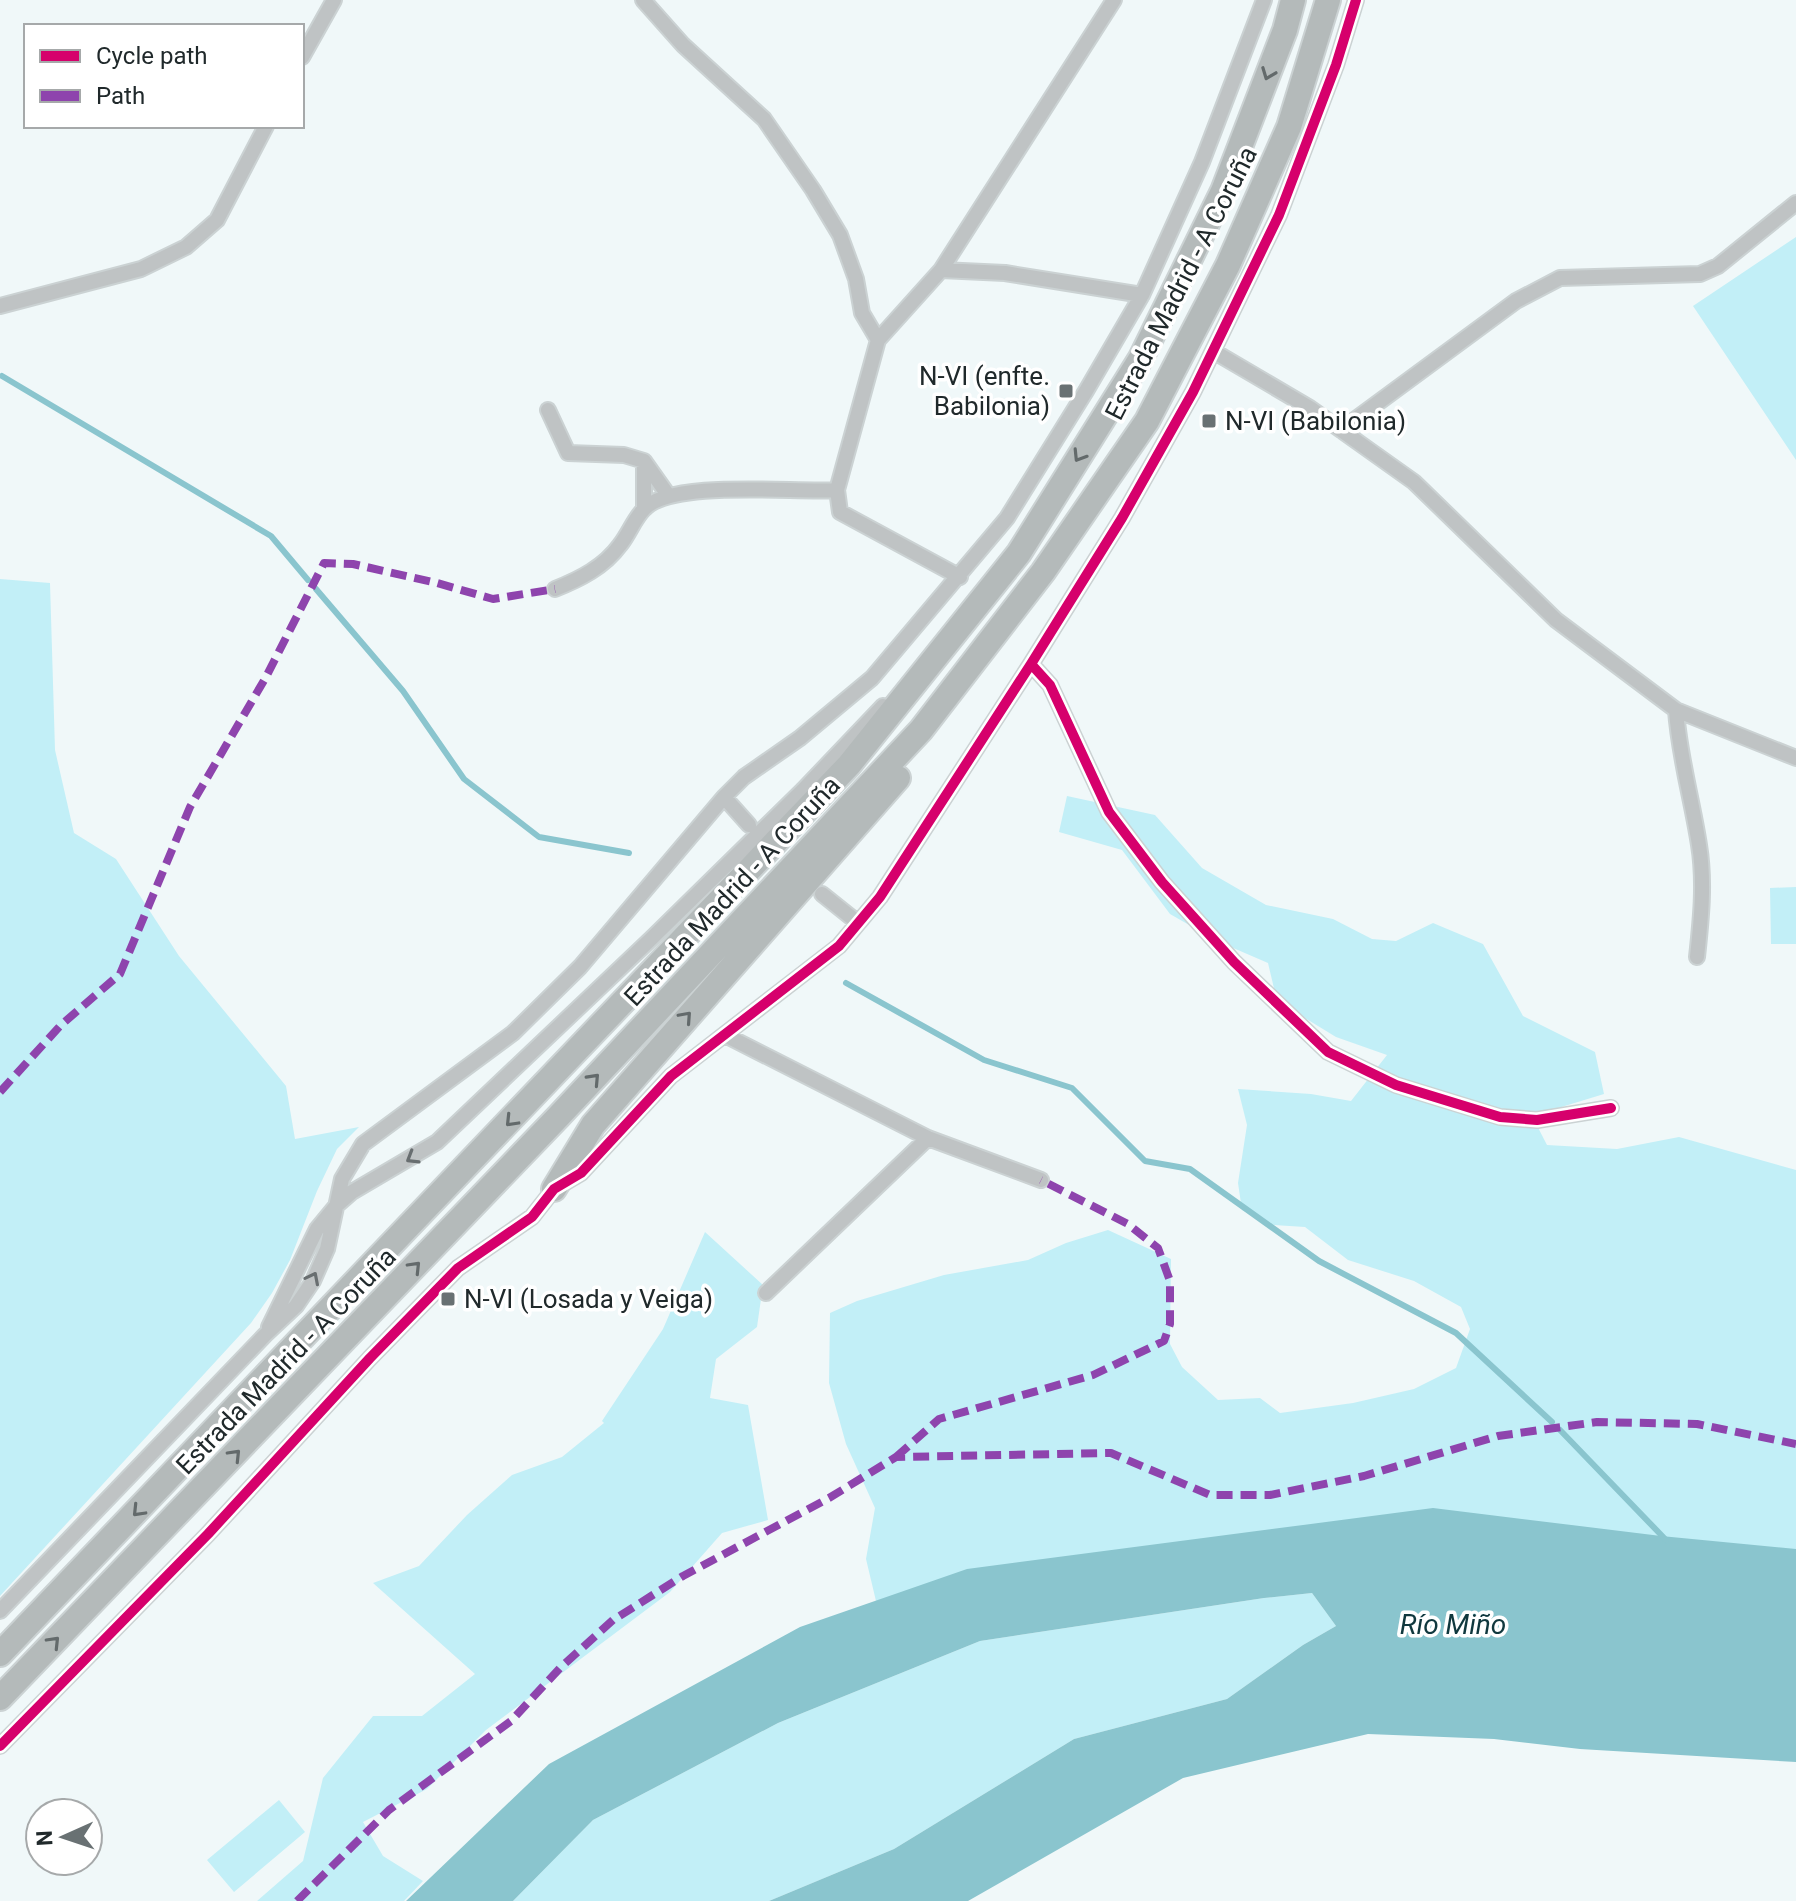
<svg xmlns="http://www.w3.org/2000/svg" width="1796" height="1901" font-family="Roboto,sans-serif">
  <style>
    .green { fill: #c2eff7 }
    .water { fill: #8ac5ce }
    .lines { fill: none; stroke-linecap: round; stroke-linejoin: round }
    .stream { stroke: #8ac5ce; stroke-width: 6 }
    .minor-casing { stroke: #cbd2d3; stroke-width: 18 }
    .trunk-casing { stroke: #cbd2d3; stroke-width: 28 }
    .minor { stroke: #bfc3c4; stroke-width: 14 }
    .trunk { stroke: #b4baba; stroke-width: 24 }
    .quiet { stroke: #8e44ad; stroke-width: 8; stroke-dasharray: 16 8; stroke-linecap: butt }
    .cycleway-casing { stroke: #fff; stroke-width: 15 }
    .cycleway { stroke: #d6006c; stroke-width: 10 }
    .oneway { stroke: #636a6b }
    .oneway2 { stroke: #686e70 }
    .poi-dot { fill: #697173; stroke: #fff; stroke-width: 3 }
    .labels { text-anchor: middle; stroke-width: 7; stroke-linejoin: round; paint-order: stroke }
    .street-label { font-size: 26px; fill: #20292b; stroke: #fff }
    .poi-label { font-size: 26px; fill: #20292b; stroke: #fff; text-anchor: start }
    .water-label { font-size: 28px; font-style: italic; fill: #10383e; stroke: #fff }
  </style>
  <rect width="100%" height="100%" fill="#f0f8f9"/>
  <path class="green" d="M 1796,237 L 1796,460 L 1693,306 Z
    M 0,579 L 50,583 L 55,750 L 74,833 L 116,859 L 179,956 L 286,1086 L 295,1139 L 359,1127 L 337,1149 L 317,1191 L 290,1260 L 272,1293 L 251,1323 L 0,1596 Z
    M 1067,796 L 1155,815 L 1202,868 L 1266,905 L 1333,919 L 1372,939 L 1396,941 L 1433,923 L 1483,944 L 1523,1016 L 1595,1052 L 1604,1094 L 1532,1116 L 1547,1145 L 1617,1149 L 1679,1137 L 1796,1170 L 1796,1574 L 903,1593 L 876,1601 L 866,1559 L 875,1508 L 846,1444 L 829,1383 L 830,1313 L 857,1301 L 944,1275 L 1028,1260 L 1066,1243 L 1108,1230 L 1171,1259 L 1170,1344 L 1182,1367 L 1218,1400 L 1260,1398 L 1280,1413 L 1353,1403 L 1414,1389 L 1456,1368 L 1470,1329 L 1461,1307 L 1414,1281 L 1348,1260 L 1305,1227 L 1274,1225 L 1242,1210 L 1238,1183 L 1247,1125 L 1238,1089 L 1311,1094 L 1351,1101 L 1387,1055 L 1336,1037 L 1277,1001 L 1268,963 L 1217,941 L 1170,914 L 1122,850 L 1059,832 Z
    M 1796,887 L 1796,944 L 1771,944 L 1770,888 Z
    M 705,1232 L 763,1285 L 757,1327 L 716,1359 L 710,1398 L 748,1405 L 768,1520 L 722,1533 L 670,1592 L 486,1730 L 427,1789 L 363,1822 L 383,1856 L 423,1881 L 404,1901 L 257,1901 L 303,1861 L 323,1778 L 373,1716 L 422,1716 L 475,1674 L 373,1583 L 419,1566 L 467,1515 L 512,1475 L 562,1457 L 604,1423 L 602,1421 L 663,1329 Z
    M 1312,1593 L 1336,1626 L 1303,1645 L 1227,1699 L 1074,1739 L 894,1849 L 769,1901 L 513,1901 L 593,1820 L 778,1723 L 980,1641 L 1264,1598 Z
    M 279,1800 L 305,1832 L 234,1892 L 207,1860 Z"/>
  <path class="water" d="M 1433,1508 L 1661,1536 L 1796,1549 L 1796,1762 L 1580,1749 L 1494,1739 L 1368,1734 L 1183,1778 L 968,1901 L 769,1901 L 894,1849 L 1074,1739 L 1227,1699 L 1303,1645 L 1336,1626 L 1312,1593 L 1264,1598 L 980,1641 L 778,1723 L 593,1820 L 513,1901 L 406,1901 L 549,1764 L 800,1627 L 967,1569 Z"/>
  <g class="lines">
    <path class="stream" d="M 2,376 L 271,536 L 308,580
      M 316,589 L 403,691 L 464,779 L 539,837 L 629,853
      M 846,983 L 984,1060 L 1072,1088 L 1145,1161 L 1190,1169 L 1319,1261 L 1456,1333 L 1552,1422
      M 1560,1430 L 1666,1540"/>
    <defs>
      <path id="minor" d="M 643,0 L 683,45 L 764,119 L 813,190 L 840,235 L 856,279 L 862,313 L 878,340
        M 302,57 L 334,0
        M 941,270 L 1114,0
        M 0,306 L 141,269 L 186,247 L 217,220 L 266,126
        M 1213,351 L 1310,408 L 1414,482 L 1556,620 L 1676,710 L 1796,758
        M 548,410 L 568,453 L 624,455 L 644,461 L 668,495
        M 1341,430 L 1516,301 L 1560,278 L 1700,274 L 1718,266 L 1796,203
        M 644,461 L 644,507
        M 837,490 L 878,340 L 941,270 L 1005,273 L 1142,295
        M 555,589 C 580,579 604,567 620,545 C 629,534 634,519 644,509 C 672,479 795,493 837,490 L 840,512 L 960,577
        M 1031,664 L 1050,685 L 1109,812 L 1162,882 L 1234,962 L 1328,1052 L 1396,1085 L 1500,1117 L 1537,1120 L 1611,1108
        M 1676,710 C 1679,756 1692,799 1699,845 C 1705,882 1701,920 1697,957
        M 724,797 L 749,825
        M 822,894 L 857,922
        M 725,1035 L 928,1138 L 1041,1180
        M 766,1293 L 928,1138
        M 269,1327 L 317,1229 L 336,1206 L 352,1192 L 437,1142 L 652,938 L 803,790 L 883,706
        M 0,1611 L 265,1335 L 296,1306 L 313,1281 L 327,1249 L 342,1179 L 363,1144 L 513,1033 L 580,967 L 724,797 L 744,777 L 800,738 L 872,678 L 1007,518 L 1086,391 L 1142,295 L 1202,162 L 1264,0
        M 0,1746 L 208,1534 L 370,1358 L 458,1268 L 532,1217 L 554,1189 L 581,1173 L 671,1076 L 839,946 L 880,897 L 1031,664 L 1122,518 L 1193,392 L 1279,215 L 1336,65 L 1356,0"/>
      <path id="trunk" d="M 554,1189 L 593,1125 L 898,778
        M 0,1654 L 849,765 L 1019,553 L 1141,358 L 1223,191 L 1285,30 L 1293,0
        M 0,1698 L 558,1117 L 921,730 L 1043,572 L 1147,421 L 1228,265 L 1289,127 L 1328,0"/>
    </defs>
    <use href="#minor" class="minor-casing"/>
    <use href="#trunk" class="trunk-casing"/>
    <use href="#minor" class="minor"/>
    <use href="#trunk" class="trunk"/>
    <path class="quiet" d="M 0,1092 L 61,1025 L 120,974 L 190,807 L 266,677 L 324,563 L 353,564 L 437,583 L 493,599 L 555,589
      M 896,1457 L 939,1419 L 1093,1375 L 1164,1341 L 1170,1324 L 1170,1281 L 1158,1248 L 1128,1224 L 1041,1180
      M 297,1901 L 389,1810 L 511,1721 L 560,1668 L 613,1620 L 683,1576 L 829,1498 L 896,1457 L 1111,1453 L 1210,1495 L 1270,1495 L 1364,1476 L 1498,1436 L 1597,1422 L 1697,1424 L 1796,1444"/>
    <defs>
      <path id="cycleway" d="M 1031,664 L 1050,685 L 1109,812 L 1162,882 L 1234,962 L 1328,1052 L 1396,1085 L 1500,1117 L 1537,1120 L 1611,1108
        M 0,1746 L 208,1534 L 370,1358 L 458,1268 L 532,1217 L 554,1189 L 581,1173 L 671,1076 L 839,946 L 880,897 L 1031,664 L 1122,518 L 1193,392 L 1279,215 L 1336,65 L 1356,0"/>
    </defs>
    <use href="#cycleway" class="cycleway-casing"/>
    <use href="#cycleway" class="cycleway"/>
  </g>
  <defs><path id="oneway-chevron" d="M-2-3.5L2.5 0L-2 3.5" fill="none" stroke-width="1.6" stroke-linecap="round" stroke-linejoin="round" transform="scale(2)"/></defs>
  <g class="oneway">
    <use href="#oneway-chevron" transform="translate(1268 74) rotate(111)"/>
    <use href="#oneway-chevron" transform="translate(1079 456) rotate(122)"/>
    <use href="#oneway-chevron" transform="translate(686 1017) rotate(-48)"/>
    <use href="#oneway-chevron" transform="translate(594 1079) rotate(-47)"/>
    <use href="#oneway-chevron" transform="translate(511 1121) rotate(134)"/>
    <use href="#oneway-chevron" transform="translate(415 1267) rotate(-46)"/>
    <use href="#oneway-chevron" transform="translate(235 1455) rotate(-46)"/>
    <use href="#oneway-chevron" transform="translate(138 1511) rotate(134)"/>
    <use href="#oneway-chevron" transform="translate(54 1642) rotate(-46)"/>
  </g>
  <g class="oneway2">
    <use href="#oneway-chevron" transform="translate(412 1158) rotate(149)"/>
    <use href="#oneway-chevron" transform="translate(313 1278) rotate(-63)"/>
  </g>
  <g class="poi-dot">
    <rect x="1058" y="383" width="16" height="16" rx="4"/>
    <rect x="1201" y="413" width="16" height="16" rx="4"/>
    <rect x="440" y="1291" width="16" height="16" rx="4"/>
  </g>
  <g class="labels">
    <g class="street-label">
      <text transform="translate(1181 283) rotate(-63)" y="9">Estrada Madrid - A Coruña</text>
      <text transform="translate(732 891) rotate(-47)" y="9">Estrada Madrid - A Coruña</text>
      <text transform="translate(286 1361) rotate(-46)" y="9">Estrada Madrid - A Coruña</text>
    </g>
    <g class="poi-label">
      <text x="1050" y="385" text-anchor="end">N-VI (enfte.<tspan x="1050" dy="30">Babilonia)</tspan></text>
      <text x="1225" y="430">N-VI (Babilonia)</text>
      <text x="464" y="1308">N-VI (Losada y Veiga)</text>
    </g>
    <g class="water-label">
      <text x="1453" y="1634">Río Miño</text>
    </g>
  </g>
  <rect x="24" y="24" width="280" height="104" fill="#ffffff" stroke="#a6a9aa" stroke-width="2"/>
  <rect x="40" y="50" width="40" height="12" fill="#d6006c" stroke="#a6a9aa" stroke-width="2"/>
  <text x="96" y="64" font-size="24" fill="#20292b">Cycle path</text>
  <rect x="40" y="90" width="40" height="12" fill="#8e44ad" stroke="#a6a9aa" stroke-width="2"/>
  <text x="96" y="104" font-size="24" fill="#20292b">Path</text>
  <g transform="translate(64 1837) rotate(267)"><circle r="38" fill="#ffffff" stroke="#a6a9aa" stroke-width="2"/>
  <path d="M0-6L14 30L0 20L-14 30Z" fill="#697173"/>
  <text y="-12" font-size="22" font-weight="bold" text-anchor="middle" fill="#20292b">N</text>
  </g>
</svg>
